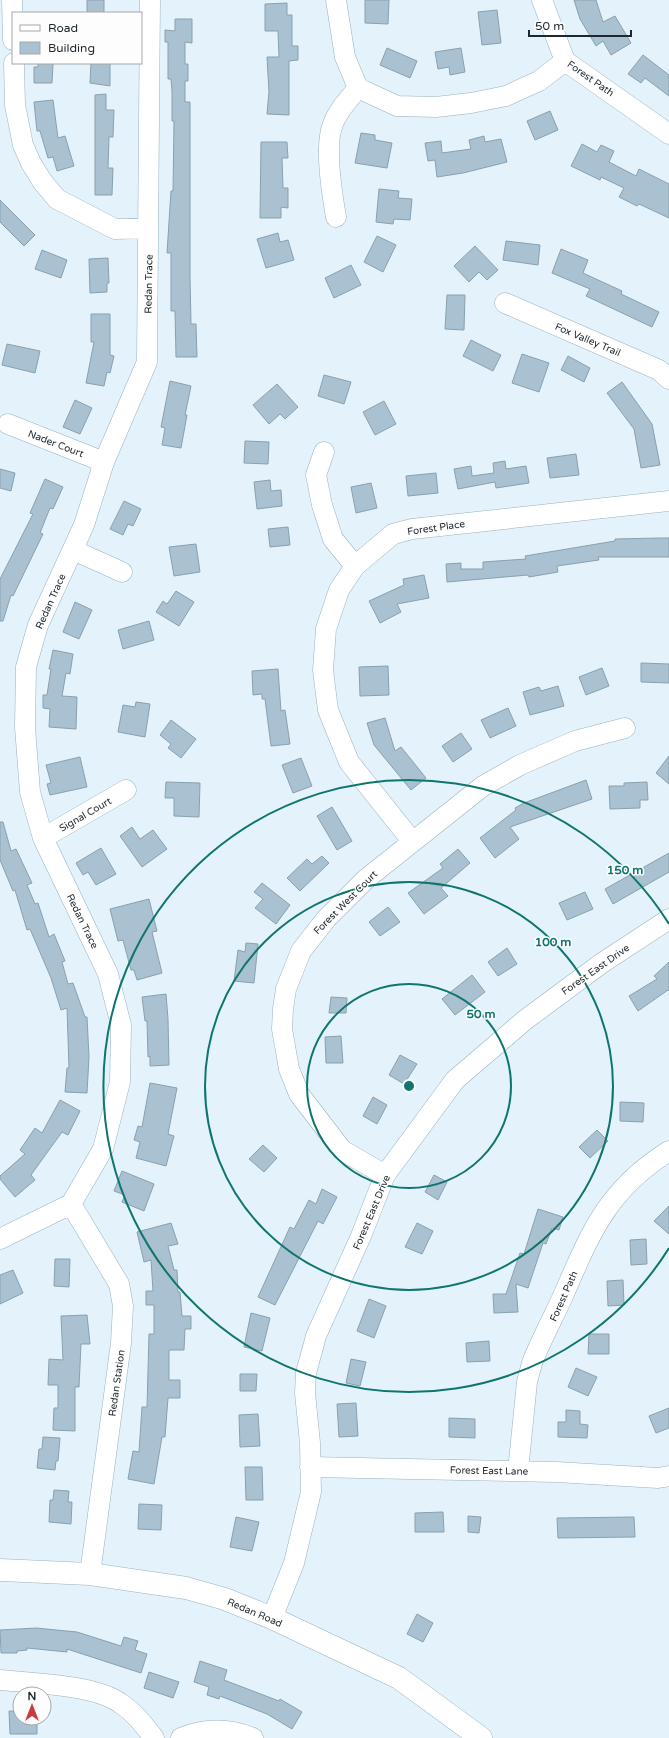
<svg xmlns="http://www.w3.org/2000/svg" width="669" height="1738" font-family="'Varela Round',sans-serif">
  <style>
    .building { fill: #a9c1d0; stroke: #89a1af }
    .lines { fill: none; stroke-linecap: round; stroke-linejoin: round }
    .minor-casing { stroke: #99b2c0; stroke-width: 21 }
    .major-casing { stroke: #99b2c0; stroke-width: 23 }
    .minor { stroke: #fff; stroke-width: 20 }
    .major { stroke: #fff; stroke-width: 22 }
    .ring { fill: none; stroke: #0f766e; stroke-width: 2 }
    .labels { text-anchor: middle; stroke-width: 3; stroke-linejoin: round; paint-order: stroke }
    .street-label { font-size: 10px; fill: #1e272d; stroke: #fdfdfd }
    .centre { fill: #0f766e; stroke: #fdfdfd; stroke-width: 2 }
    .ring-label { font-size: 12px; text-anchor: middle; font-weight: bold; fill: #0f766e; stroke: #fdfdfd; stroke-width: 3; stroke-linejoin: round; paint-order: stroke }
  </style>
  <rect width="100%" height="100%" fill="#e3f2fb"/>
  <path class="building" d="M 87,0 L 104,0 L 104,13 L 87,13 Z
    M 365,0 L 389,0 L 388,24 L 365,23 Z
    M 574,0 L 596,0 L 603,22 L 615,16 L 631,43 L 611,55 L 603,41 L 596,46 L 580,19 Z
    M 287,3 L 287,15 L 292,15 L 292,46 L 298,46 L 298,60 L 289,61 L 289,115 L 267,114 L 269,92 L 267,57 L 279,57 L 278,31 L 265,31 L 265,4 Z
    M 497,10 L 501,43 L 482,45 L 478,12 Z
    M 175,19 L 192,19 L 192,43 L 185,42 L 185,64 L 188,64 L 188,81 L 185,81 L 185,102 L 190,102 L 190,277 L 191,324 L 196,324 L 197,357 L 176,357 L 175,311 L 171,311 L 171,253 L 167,253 L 171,191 L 173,191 L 174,121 L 172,121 L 172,91 L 171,79 L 168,79 L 168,42 L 165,42 L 165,30 L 175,31 Z
    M 387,48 L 417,61 L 410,78 L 380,65 Z
    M 461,48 L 465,72 L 450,75 L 449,67 L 438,69 L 435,52 Z
    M 643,55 L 669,75 L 669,96 L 645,78 L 641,83 L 628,74 Z
    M 38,63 L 53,63 L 52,83 L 34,83 L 34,67 L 38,67 Z
    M 91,63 L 110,63 L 110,86 L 90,83 Z
    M 106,94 L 106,110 L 114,110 L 113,137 L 109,137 L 108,168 L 113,168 L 112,195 L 95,195 L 95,95 Z
    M 53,100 L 58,138 L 65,136 L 74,166 L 57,171 L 53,157 L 48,158 L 40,131 L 37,131 L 34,102 Z
    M 550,111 L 558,130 L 535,140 L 527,121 Z
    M 361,133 L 375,135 L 375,140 L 392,143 L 387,168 L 355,163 Z
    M 484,136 L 485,142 L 501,139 L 507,162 L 463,173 L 437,177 L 435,160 L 428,161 L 425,143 L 441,141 L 442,153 L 471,149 L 469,140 Z
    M 261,142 L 287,142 L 288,158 L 282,158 L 283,188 L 288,188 L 288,208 L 281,207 L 281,218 L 260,218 Z
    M 582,144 L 597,152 L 601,145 L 614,151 L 609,162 L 636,176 L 639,169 L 669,184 L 669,218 L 639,204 L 637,206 L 619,197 L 624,188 L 601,177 L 600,180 L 571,166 Z
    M 379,189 L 399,191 L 398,198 L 412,199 L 410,220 L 394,219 L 393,224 L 376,222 Z
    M 0,200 L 35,235 L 24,246 L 0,222 Z
    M 278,233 L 280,242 L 288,240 L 294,260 L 266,268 L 257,239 Z
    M 377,236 L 396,245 L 383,272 L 364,262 Z
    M 506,241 L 540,245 L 538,265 L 503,260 Z
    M 475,246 L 498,270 L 487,280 L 479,272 L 469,282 L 454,266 Z
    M 561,249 L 588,260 L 583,273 L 622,291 L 621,294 L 659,312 L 652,327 L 586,296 L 590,289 L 552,273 Z
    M 42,250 L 67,260 L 61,278 L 35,269 Z
    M 108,258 L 109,283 L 107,283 L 107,292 L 90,293 L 89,259 Z
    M 351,265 L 361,285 L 334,298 L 325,278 Z
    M 447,295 L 465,295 L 464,330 L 445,329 Z
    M 91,314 L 110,314 L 110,355 L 114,356 L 110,373 L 107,372 L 104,386 L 86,383 L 94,342 L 91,342 Z
    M 471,340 L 501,355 L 493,371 L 463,356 Z
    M 7,344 L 40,351 L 35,373 L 2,365 Z
    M 522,354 L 549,363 L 539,392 L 512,383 Z
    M 568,356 L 590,368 L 584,382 L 561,370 Z
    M 324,375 L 351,382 L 344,404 L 318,396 Z
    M 170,381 L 191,386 L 185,415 L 187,415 L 181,448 L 162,445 L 165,428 L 161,427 Z
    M 622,382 L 652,424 L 660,465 L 641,468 L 634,429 L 607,393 Z
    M 277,384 L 298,407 L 285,419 L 280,414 L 269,424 L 253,405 Z
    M 75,400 L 92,408 L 80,434 L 63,427 Z
    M 384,401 L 396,424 L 375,435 L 363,412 Z
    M 245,441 L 269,442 L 268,464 L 244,463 Z
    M 576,454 L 579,475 L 550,478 L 547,458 Z
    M 505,461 L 506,469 L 526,466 L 529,483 L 496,488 L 495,482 L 458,489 L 454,469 L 471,466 L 472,476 L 494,473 L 493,463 Z
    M 0,469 L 15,473 L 11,491 L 0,488 Z
    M 436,473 L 438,493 L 408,496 L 406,476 Z
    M 45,479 L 63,487 L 53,509 L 50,508 L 40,533 L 43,534 L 13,596 L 11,595 L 3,621 L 0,621 L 0,579 L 33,514 L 30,513 Z
    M 270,480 L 271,491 L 281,490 L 282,506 L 257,509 L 254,482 Z
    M 371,483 L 377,508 L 356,513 L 351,487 Z
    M 124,501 L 141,509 L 133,526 L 128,524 L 123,535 L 110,529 Z
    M 288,527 L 290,545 L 270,547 L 268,529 Z
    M 659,538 L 669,538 L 669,557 L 598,557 L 599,560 L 557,566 L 558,572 L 529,577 L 528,575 L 447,582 L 446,564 L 461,563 L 461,569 L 483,569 L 483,562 L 526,559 L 525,556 L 615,541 L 615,539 Z
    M 196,544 L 200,572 L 174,576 L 169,547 Z
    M 424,575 L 429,598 L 397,604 L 401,612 L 380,623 L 369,601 L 404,585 L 403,579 Z
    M 176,591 L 194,602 L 179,626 L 156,612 L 163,601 L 167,604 Z
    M 75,602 L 92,610 L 79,639 L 63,632 Z
    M 149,621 L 154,640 L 123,649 L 118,630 Z
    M 53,650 L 73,654 L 70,674 L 66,673 L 62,696 L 77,697 L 76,729 L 49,727 L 50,709 L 43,708 L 43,695 L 47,695 L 51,669 L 49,669 Z
    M 641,663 L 669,664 L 669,683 L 641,682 Z
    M 388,666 L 389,695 L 360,696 L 359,667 Z
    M 602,668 L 609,686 L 586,695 L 579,677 Z
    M 278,669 L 281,711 L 285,710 L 290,744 L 271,746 L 265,699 L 262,699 L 262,694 L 253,695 L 252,671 Z
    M 558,686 L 564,706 L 530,715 L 523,692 L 539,687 L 541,691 Z
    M 136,702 L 150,704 L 145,737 L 118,732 L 123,705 L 135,707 Z
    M 508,708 L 516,726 L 490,738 L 481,720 Z
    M 385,718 L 395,751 L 401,747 L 426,778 L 411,790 L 374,745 L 367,723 Z
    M 171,720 L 196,739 L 181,758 L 168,748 L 171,744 L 160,735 Z
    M 461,733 L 472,749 L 453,762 L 442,746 Z
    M 669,756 L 669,784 L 656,773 Z
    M 80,757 L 87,787 L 50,795 L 47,784 L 51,783 L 46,765 Z
    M 301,758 L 312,786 L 293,793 L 282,765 Z
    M 586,780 L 592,799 L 510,827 L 519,839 L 495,858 L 480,838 L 516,810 L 515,808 L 524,803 Z
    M 166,782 L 200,783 L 199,817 L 174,816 L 174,798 L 165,798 Z
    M 647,782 L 648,800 L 640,800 L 640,808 L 610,809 L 609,786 L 624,786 L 624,783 Z
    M 332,807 L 352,841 L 337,850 L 317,816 Z
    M 0,822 L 3,822 L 11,851 L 16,849 L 32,883 L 27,885 L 35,904 L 38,903 L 49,937 L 54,934 L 65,961 L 62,962 L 68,984 L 73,983 L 85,1017 L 87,1017 L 89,1057 L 87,1093 L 65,1092 L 67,1068 L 69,1068 L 67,1008 L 61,1010 L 51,978 L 30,929 L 27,930 L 15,890 L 13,891 L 0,860 Z
    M 132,827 L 140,839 L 153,830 L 167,849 L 142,867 L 120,836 Z
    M 101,848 L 116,874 L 96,885 L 88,872 L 83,875 L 76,863 Z
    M 458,849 L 470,863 L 441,888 L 448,896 L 424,914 L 408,893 L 443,868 L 440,864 Z
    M 669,853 L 669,872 L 613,904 L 605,889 Z
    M 322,856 L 329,863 L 300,891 L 287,878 L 307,859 L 312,864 Z
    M 262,883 L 290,905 L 276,924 L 255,908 L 263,899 L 254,892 Z
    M 585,892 L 593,909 L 567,920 L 559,903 Z
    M 149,899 L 157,931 L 152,932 L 162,973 L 137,980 L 134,970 L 131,970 L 123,940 L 118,941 L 110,909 Z
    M 388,907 L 400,922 L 380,936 L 369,922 Z
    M 246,943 L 258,944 L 254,983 L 234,981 L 238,950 L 245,952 Z
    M 507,948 L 517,964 L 498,976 L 488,962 Z
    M 669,962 L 669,991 L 668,990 L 638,1011 L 629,996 L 657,979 L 654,976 Z
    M 472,975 L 485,992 L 455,1015 L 442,999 Z
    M 166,994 L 168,1019 L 169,1065 L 150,1066 L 150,1056 L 148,1057 L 147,1021 L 145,1021 L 142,997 Z
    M 331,997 L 347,998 L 346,1013 L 329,1013 Z
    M 341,1036 L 343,1063 L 326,1063 L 325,1037 Z
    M 400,1055 L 417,1064 L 404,1084 L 389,1075 Z
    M 150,1083 L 177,1088 L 168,1134 L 174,1136 L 166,1166 L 136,1158 L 140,1142 L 134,1140 L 138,1126 L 142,1127 Z
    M 373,1097 L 387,1105 L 377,1124 L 363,1116 Z
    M 60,1100 L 80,1111 L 68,1135 L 62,1132 L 31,1175 L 35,1180 L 15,1197 L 0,1179 L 0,1176 L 25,1154 L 20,1150 L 35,1128 L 42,1133 Z
    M 620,1102 L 644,1103 L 643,1122 L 620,1121 Z
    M 597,1130 L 608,1141 L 590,1158 L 579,1147 Z
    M 263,1145 L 277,1158 L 264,1172 L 249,1159 Z
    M 122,1171 L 154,1184 L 144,1211 L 122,1202 L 125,1195 L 114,1191 Z
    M 434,1175 L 447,1182 L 438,1200 L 425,1192 Z
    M 322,1189 L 337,1197 L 323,1224 L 318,1221 L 275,1305 L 258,1297 L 290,1227 L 294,1229 L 309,1200 L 316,1204 Z
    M 669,1206 L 669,1234 L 654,1221 Z
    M 538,1209 L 563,1217 L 559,1230 L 552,1228 L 546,1244 L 543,1243 L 528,1288 L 516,1284 L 518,1312 L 494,1313 L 493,1294 L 506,1294 L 520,1253 L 524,1254 Z
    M 171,1223 L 178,1244 L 168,1246 L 174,1270 L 177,1270 L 178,1292 L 180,1292 L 182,1316 L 191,1316 L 191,1329 L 185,1329 L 184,1350 L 169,1350 L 169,1380 L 180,1380 L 180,1398 L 168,1398 L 165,1437 L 162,1437 L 154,1484 L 128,1479 L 133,1451 L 139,1452 L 142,1407 L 147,1407 L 149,1334 L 154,1334 L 154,1305 L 146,1305 L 146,1291 L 153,1291 L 151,1260 L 144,1262 L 137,1232 Z
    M 417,1223 L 433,1231 L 422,1254 L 405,1247 Z
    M 646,1239 L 647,1264 L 631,1265 L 630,1240 Z
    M 55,1259 L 70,1259 L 69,1287 L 54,1286 Z
    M 13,1270 L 23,1293 L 0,1304 L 0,1275 Z
    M 623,1280 L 624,1305 L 608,1306 L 607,1281 Z
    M 369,1299 L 386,1306 L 374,1338 L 357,1331 Z
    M 251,1313 L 270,1318 L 262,1351 L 244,1347 Z
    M 87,1315 L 90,1344 L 81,1344 L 79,1387 L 75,1387 L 75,1431 L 53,1430 L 54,1408 L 58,1408 L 58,1385 L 48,1385 L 49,1359 L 63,1360 L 61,1316 Z
    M 589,1334 L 609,1334 L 609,1354 L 588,1354 Z
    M 489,1341 L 490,1361 L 467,1362 L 466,1343 Z
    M 351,1359 L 366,1362 L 360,1386 L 346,1383 Z
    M 576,1368 L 597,1377 L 588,1396 L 568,1387 Z
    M 240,1374 L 257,1374 L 256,1391 L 240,1391 Z
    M 356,1403 L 358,1436 L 339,1437 L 337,1404 Z
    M 669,1408 L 669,1428 L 656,1433 L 649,1416 Z
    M 566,1410 L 580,1411 L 580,1424 L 588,1425 L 587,1438 L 558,1437 L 558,1422 L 566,1422 Z
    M 258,1414 L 260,1446 L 240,1447 L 239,1415 Z
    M 449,1418 L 475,1419 L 475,1438 L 449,1437 Z
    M 43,1437 L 60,1438 L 58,1461 L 56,1461 L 55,1470 L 37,1468 L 39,1449 L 42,1449 Z
    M 245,1467 L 262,1467 L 263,1500 L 246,1500 Z
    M 54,1490 L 69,1491 L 68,1502 L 72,1502 L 71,1524 L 49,1522 L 50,1500 L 53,1500 Z
    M 139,1504 L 162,1505 L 161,1530 L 138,1529 Z
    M 443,1512 L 444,1532 L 415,1532 L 415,1513 Z
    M 468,1516 L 481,1517 L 479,1533 L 468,1532 Z
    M 236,1517 L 259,1522 L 252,1551 L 230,1547 Z
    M 634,1517 L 635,1537 L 558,1538 L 557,1518 Z
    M 417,1614 L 433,1623 L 423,1642 L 407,1634 Z
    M 36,1628 L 77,1632 L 121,1646 L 124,1637 L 138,1641 L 135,1650 L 147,1654 L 141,1673 L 67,1649 L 67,1652 L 27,1648 L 27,1650 L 17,1651 L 17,1653 L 1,1653 L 0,1630 Z
    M 200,1661 L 227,1670 L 224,1680 L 279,1701 L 280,1699 L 302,1712 L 292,1729 L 267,1714 L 220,1696 L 219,1699 L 207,1695 L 209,1687 L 194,1682 Z
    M 149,1672 L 179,1682 L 173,1698 L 144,1688 Z
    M 9,1711 L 20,1711 L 20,1718 L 37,1718 L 37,1734 L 10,1734 Z"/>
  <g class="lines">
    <defs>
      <path id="minor" d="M 12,0 L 13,40
        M 336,0 L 345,57 L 358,88 L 397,106 L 436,107 L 471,103 L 506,96 L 539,81 L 565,61
        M 542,0 L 565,61 L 669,134
        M 14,63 L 15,105 L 23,145 L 31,163 L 42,181 L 57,199 L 115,229 L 148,228
        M 336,217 C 332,194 324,146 333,124 C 338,110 349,99 358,88
        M 505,303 L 659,370 L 669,379
        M 8,424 L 104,462
        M 324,452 L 316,475 L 322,505 L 333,539 L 355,566
        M 73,550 L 122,572
        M 43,838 L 126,790
        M 412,841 L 349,762 L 328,710 L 323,670 L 326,629 L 339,590 L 355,566 L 393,534 L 412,529 L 669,501
        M 385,1175 L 342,1150 L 299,1094 L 289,1069 L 282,1029 L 283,1009 L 286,989 L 301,951 L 326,919 L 366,879 L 483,786 L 520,765 L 575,741 L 625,728
        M 71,1204 L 119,1284 L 123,1306 L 121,1343 L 90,1574
        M 0,1239 L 71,1204 L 103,1149 L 120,1082 L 121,1025 L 108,974 L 43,838 L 30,792 L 25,727 L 26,667 L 38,625 L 84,525 L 104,462 L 147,362 L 150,0
        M 310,1467 L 556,1472 L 658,1478 L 669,1476
        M 518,1471 L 527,1382 L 532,1363 C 541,1340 553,1318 563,1296 C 591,1232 607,1190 669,1151
        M 272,1618 L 294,1563 L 311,1492 L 310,1443 L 305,1393 L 306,1373 L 316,1336 L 361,1236 L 385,1175 L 455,1080 L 525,1020 L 602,963 L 669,919
        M 0,1680 C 32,1683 95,1685 120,1703 C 134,1712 144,1725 154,1738
        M 181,1738 C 205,1728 229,1728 253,1738"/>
      <path id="major" d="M 0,1570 L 90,1574 L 186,1588 L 225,1599 L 272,1618 L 399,1678 L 481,1738"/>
    </defs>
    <use href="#minor" class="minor-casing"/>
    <use href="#major" class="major-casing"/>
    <use href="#minor" class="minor"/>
    <use href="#major" class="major"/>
  </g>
  <g class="ring">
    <circle cx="409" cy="1086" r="102"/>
    <circle cx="409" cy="1086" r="204"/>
    <path d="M669 1248A306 306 0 1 1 669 924"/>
  </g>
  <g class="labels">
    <g class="street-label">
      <text transform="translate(591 78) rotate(35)" y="4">Forest Path</text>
      <text transform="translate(148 284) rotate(-89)" y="4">Redan Trace</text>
      <text transform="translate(588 339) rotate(23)" y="4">Fox Valley Trail</text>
      <text transform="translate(56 443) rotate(21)" y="4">Nader Court</text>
      <text transform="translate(436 527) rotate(-8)" y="4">Forest Place</text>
      <text transform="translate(50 601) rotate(-66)" y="4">Redan Trace</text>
      <text transform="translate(85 814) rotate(-30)" y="4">Signal Court</text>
      <text transform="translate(345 902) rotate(-45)" y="4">Forest West Court</text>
      <text transform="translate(83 921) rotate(64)" y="4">Redan Trace</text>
      <text transform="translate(595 969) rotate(-35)" y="4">Forest East Drive</text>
      <text transform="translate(371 1212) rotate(-67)" y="4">Forest East Drive</text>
      <text transform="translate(563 1296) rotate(-66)" y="4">Forest Path</text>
      <text transform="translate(116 1383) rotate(-82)" y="4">Redan Station</text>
      <text transform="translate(489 1470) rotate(1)" y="4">Forest East Lane</text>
      <text transform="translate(255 1612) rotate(23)" y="4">Redan Road</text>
    </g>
  </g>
  <circle cx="409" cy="1086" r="6" class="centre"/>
  <g class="ring-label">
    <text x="625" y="874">150 m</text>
    <text x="553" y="946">100 m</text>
    <text x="481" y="1018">50 m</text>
  </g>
  <rect x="12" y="12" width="130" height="52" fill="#fdfdfd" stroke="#a4a7aa"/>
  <rect x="20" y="25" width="20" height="6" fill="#ffffff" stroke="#a4a7aa"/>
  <text x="48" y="32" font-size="12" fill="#1e272d">Road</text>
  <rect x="20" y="42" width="20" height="12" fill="#a9c1d0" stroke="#a4a7aa"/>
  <text x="48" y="52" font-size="12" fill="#1e272d">Building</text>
  <g transform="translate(32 1706)"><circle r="19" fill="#fdfdfd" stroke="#a4a7aa"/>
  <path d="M0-3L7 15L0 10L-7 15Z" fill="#ca3b3e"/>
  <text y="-6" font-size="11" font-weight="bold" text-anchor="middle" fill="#1e272d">N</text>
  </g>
  <path d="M529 30v6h102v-6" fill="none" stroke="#1e272d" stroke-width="2"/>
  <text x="535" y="30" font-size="12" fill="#1e272d" stroke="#fdfdfd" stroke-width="3" paint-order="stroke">50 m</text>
</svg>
